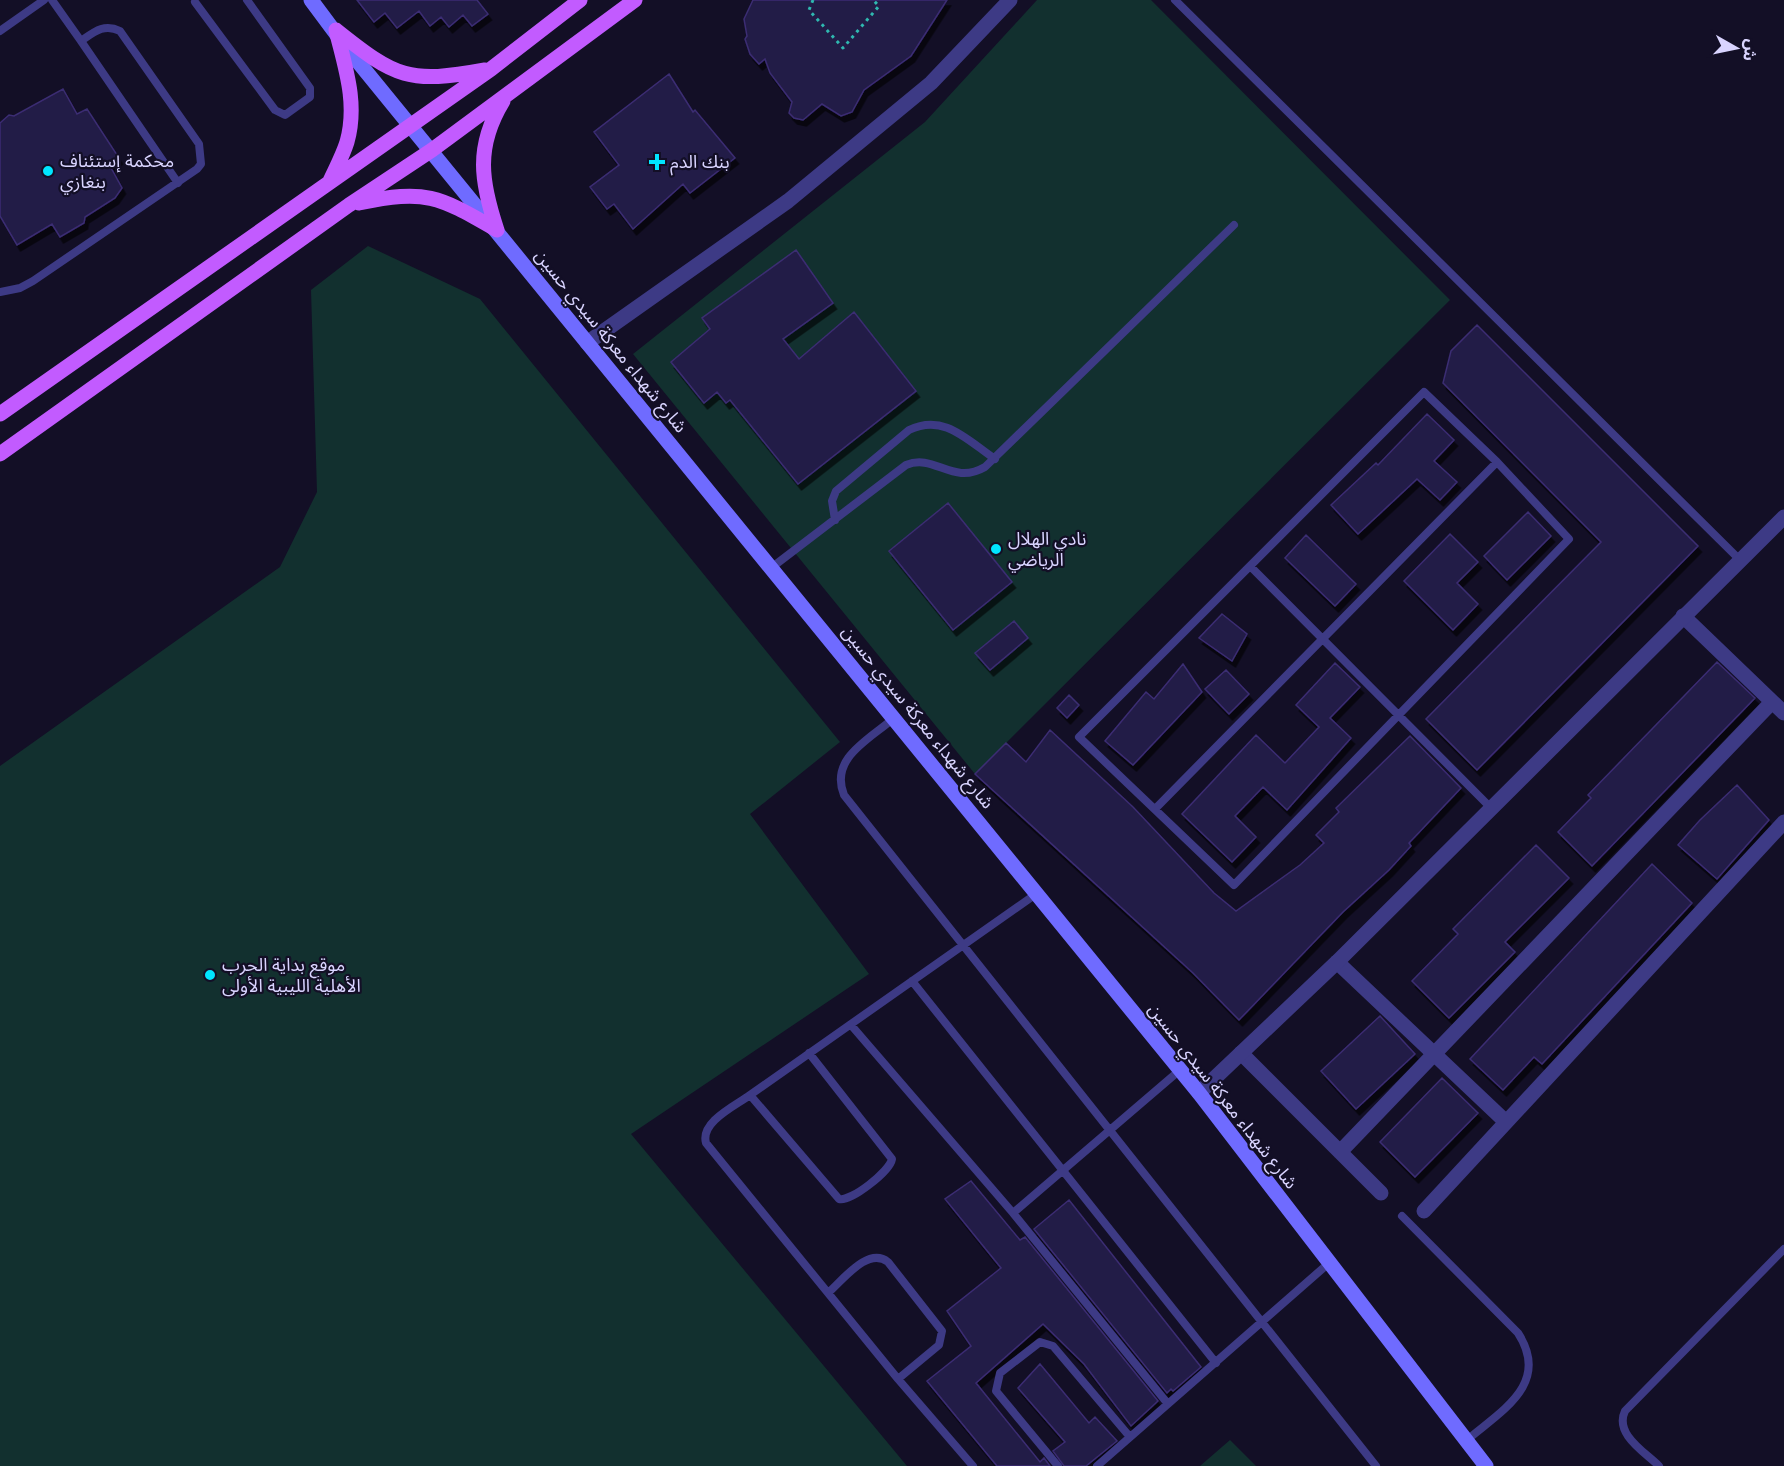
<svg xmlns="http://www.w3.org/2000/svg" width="1784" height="1466" font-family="'Varela Round','Noto Sans Arabic',sans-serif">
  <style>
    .green { fill: #12302f }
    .building { fill: #241b47; stroke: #3b2d73; stroke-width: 1.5; filter: url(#shadow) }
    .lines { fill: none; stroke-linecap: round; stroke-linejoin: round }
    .path { stroke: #2fb8b0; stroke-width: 3; stroke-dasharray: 3 4.5; stroke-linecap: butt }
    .service { stroke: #3d3a85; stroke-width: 8 }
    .minor { stroke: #3d3a85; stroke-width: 15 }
    .tertiary { stroke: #3d3a85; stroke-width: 15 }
    .secondary { stroke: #6f6bff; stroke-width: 15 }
    .primary { stroke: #c25bff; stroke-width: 15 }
    .poi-dot { fill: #00e5ff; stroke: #130f26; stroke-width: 2 }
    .labels { text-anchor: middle; stroke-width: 4.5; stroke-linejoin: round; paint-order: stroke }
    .poi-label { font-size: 18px; fill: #d9d4ff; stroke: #130f26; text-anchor: start }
    .street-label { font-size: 18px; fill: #d9d4ff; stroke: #130f26 }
  </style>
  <defs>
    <filter id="shadow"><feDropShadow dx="3.5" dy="6" stdDeviation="0" flood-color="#0009"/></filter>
  </defs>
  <rect width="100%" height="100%" fill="#130f26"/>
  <path class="green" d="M 1037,0 L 1151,0 L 1450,300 L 975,774 L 633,354 L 925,122 Z
    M 368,246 L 480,299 L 840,742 L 750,814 L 869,974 L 631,1134 L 907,1466 L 0,1466 L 0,766 L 280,567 L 317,492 L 311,290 Z
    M 1230,1440 L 1256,1466 L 1200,1466 Z"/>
  <path class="building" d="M 357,0 L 477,0 L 488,14 L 472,26 L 463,15 L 449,27 L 441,17 L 430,26 L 419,11 L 397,28 L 385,13 L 374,22 Z
    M 753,0 L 947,0 L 911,56 L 864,90 L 852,112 L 841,116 L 822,104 L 803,120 L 794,118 L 789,113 L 792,102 L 770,73 L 765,59 L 759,64 L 750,54 L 745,39 L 747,36 L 744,19 Z
    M 669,74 L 693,112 L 695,110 L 735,158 L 690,193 L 683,184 L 633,229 L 614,204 L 607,209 L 590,187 L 619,165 L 594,132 Z
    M 63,89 L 77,114 L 87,109 L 119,158 L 110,166 L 122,188 L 115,198 L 85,217 L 84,223 L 60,237 L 52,224 L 17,245 L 0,216 L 0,123 L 9,115 L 14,116 Z
    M 796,250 L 833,303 L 783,339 L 799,359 L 854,312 L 916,391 L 798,484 L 730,400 L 726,403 L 717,392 L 704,403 L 671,362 L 710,329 L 702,318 Z
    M 1477,325 L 1698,546 L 1477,770 L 1426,719 L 1601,542 L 1443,383 L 1451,351 Z
    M 1427,414 L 1454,440 L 1434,461 L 1457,482 L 1440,500 L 1417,479 L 1358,534 L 1331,505 L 1376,463 L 1378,465 Z
    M 948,503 L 1012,582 L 953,630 L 889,551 Z
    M 1528,512 L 1551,536 L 1507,580 L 1484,556 Z
    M 1450,534 L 1478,562 L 1457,583 L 1478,604 L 1453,630 L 1404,581 Z
    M 1306,535 L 1356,584 L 1335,606 L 1285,558 Z
    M 1222,614 L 1247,634 L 1232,661 L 1199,638 Z
    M 1014,621 L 1028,638 L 990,670 L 975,653 Z
    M 1717,662 L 1755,698 L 1592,866 L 1558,832 L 1591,798 L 1588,795 Z
    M 1335,663 L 1360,687 L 1330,718 L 1351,738 L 1287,810 L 1263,787 L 1235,816 L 1256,837 L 1232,862 L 1182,814 L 1256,735 L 1285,763 L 1319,727 L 1296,705 Z
    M 1183,664 L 1202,692 L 1133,765 L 1105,741 L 1146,692 L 1154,699 Z
    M 1226,670 L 1249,694 L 1229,714 L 1205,689 Z
    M 1069,695 L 1079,705 L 1067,718 L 1057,708 Z
    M 1050,730 L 1133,807 L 1214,893 L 1236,911 L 1300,865 L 1324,843 L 1316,835 L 1339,812 L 1336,808 L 1410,736 L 1461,788 L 1409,843 L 1411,846 L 1389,870 L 1343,912 L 1239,1020 L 1193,973 L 975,774 L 1006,743 L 1026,762 Z
    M 1737,785 L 1769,820 L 1717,879 L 1678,845 L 1700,820 Z
    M 1536,845 L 1569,878 L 1505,942 L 1515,952 L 1449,1018 L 1412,981 L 1458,934 L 1453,929 Z
    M 1652,864 L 1692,903 L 1542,1064 L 1534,1057 L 1503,1090 L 1470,1059 Z
    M 1380,1016 L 1415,1054 L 1356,1109 L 1321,1071 Z
    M 1442,1078 L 1478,1113 L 1415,1177 L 1380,1142 Z
    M 971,1181 L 1020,1240 L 1025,1237 L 1158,1401 L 1131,1426 L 1084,1364 L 1043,1324 L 976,1383 L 1040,1462 L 1044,1458 L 1050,1466 L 997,1466 L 927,1381 L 971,1346 L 947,1311 L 1001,1268 L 945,1199 Z
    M 1069,1200 L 1201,1367 L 1173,1391 L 1171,1389 L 1167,1393 L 1034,1229 Z
    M 1040,1364 L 1089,1423 L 1095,1417 L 1117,1441 L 1086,1466 L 1064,1466 L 1053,1451 L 1065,1442 L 1018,1388 Z"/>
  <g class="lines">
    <path class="path" d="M 813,0 L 809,10 L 843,48 L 879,6 L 873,0"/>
    <path class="service" d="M 1175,0 L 1739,559
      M 195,2 L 275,110 L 285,115 L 310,97 L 310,88 L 247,0
      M 0,31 L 44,0
      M 81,41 L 178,183
      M 0,292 L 20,288 L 33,281 L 197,169 L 201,164 L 199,144 L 120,31 C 104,23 94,32 81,41 L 52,0
      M 1424,392 L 1497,462 L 1569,539 L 1234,885 L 1079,737 Z
      M 835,520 L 832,501 L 836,491 L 909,430 C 944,413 967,440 995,459
      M 1250,566 L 1492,809
      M 771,568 L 906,465 C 935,453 952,486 985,467 L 1234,225
      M 894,718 C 870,739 829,758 844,795 L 1376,1466
      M 1155,809 L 1497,462
      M 912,981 L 1216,1363
      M 851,1025 L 1013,1213 L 1168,1404
      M 750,1095 L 839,1199 C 851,1202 890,1171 892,1159 L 809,1053
      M 1013,1213 L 1180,1070
      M 1402,1216 L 1518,1333 C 1551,1384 1501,1411 1467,1440
      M 828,1293 C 843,1280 868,1246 888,1262 L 942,1331 L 939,1345 L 898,1379
      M 973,1466 L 898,1379 L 706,1143 C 700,1122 735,1106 750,1095 L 1036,894
      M 1058,1466 L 996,1391 L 1000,1373 L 1040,1342 L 1053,1346 L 1130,1437
      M 1097,1466 L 1329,1263
      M 1659,1466 C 1645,1452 1614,1434 1625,1411 L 1784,1249"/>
    <path class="minor" d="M 1683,616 L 1784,713
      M 1337,962 L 1506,1122
      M 1241,1053 L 1381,1193
      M 1340,1152 L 1772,702
      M 1424,1211 L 1784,822"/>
    <path class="tertiary" d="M 587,343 L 788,201 L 931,83 L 1010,0
      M 1199,1093 L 1337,962 L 1784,517"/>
    <path class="secondary" d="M 311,0 L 346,47 L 1199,1093 L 1486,1466"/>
    <path class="primary" d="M 336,30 C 396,78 409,84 485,70
      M 330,181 C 336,168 343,155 347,142 C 358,103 345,67 336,30
      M 359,203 C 427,189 438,196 497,230
      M 497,230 C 481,182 475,147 503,101
      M 0,414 L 491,69 L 580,0
      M 0,454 L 349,205 L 432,150 L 635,0"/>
  </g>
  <g class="poi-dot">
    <path d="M654 153h6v6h6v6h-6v6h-6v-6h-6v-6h6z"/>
    <circle cx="48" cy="171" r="6"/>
    <circle cx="996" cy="549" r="6"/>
    <circle cx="210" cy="975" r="6"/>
  </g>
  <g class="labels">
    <g class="poi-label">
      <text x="60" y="167">محكمة إستئناف<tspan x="60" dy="21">بنغازي</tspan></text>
      <text x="670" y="168">بنك الدم</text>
      <text x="1008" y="545">نادي الهلال<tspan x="1008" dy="21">الرياضي</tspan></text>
      <text x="222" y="971">موقع بداية الحرب<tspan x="222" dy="21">الأهلية الليبية الأولى</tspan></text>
    </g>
    <g class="street-label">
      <text transform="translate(611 341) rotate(51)" y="6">شارع شهداء معركة سيدي حسين</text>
      <text transform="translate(918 717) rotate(51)" y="6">شارع شهداء معركة سيدي حسين</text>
      <text transform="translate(1223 1096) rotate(52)" y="6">شارع شهداء معركة سيدي حسين</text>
    </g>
  </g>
  <g transform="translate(1736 48) rotate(99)" stroke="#130f26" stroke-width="4.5" paint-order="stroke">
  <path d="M0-4.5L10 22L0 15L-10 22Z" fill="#d9d4ff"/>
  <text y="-9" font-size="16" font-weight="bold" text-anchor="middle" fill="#d9d4ff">ش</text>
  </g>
</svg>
